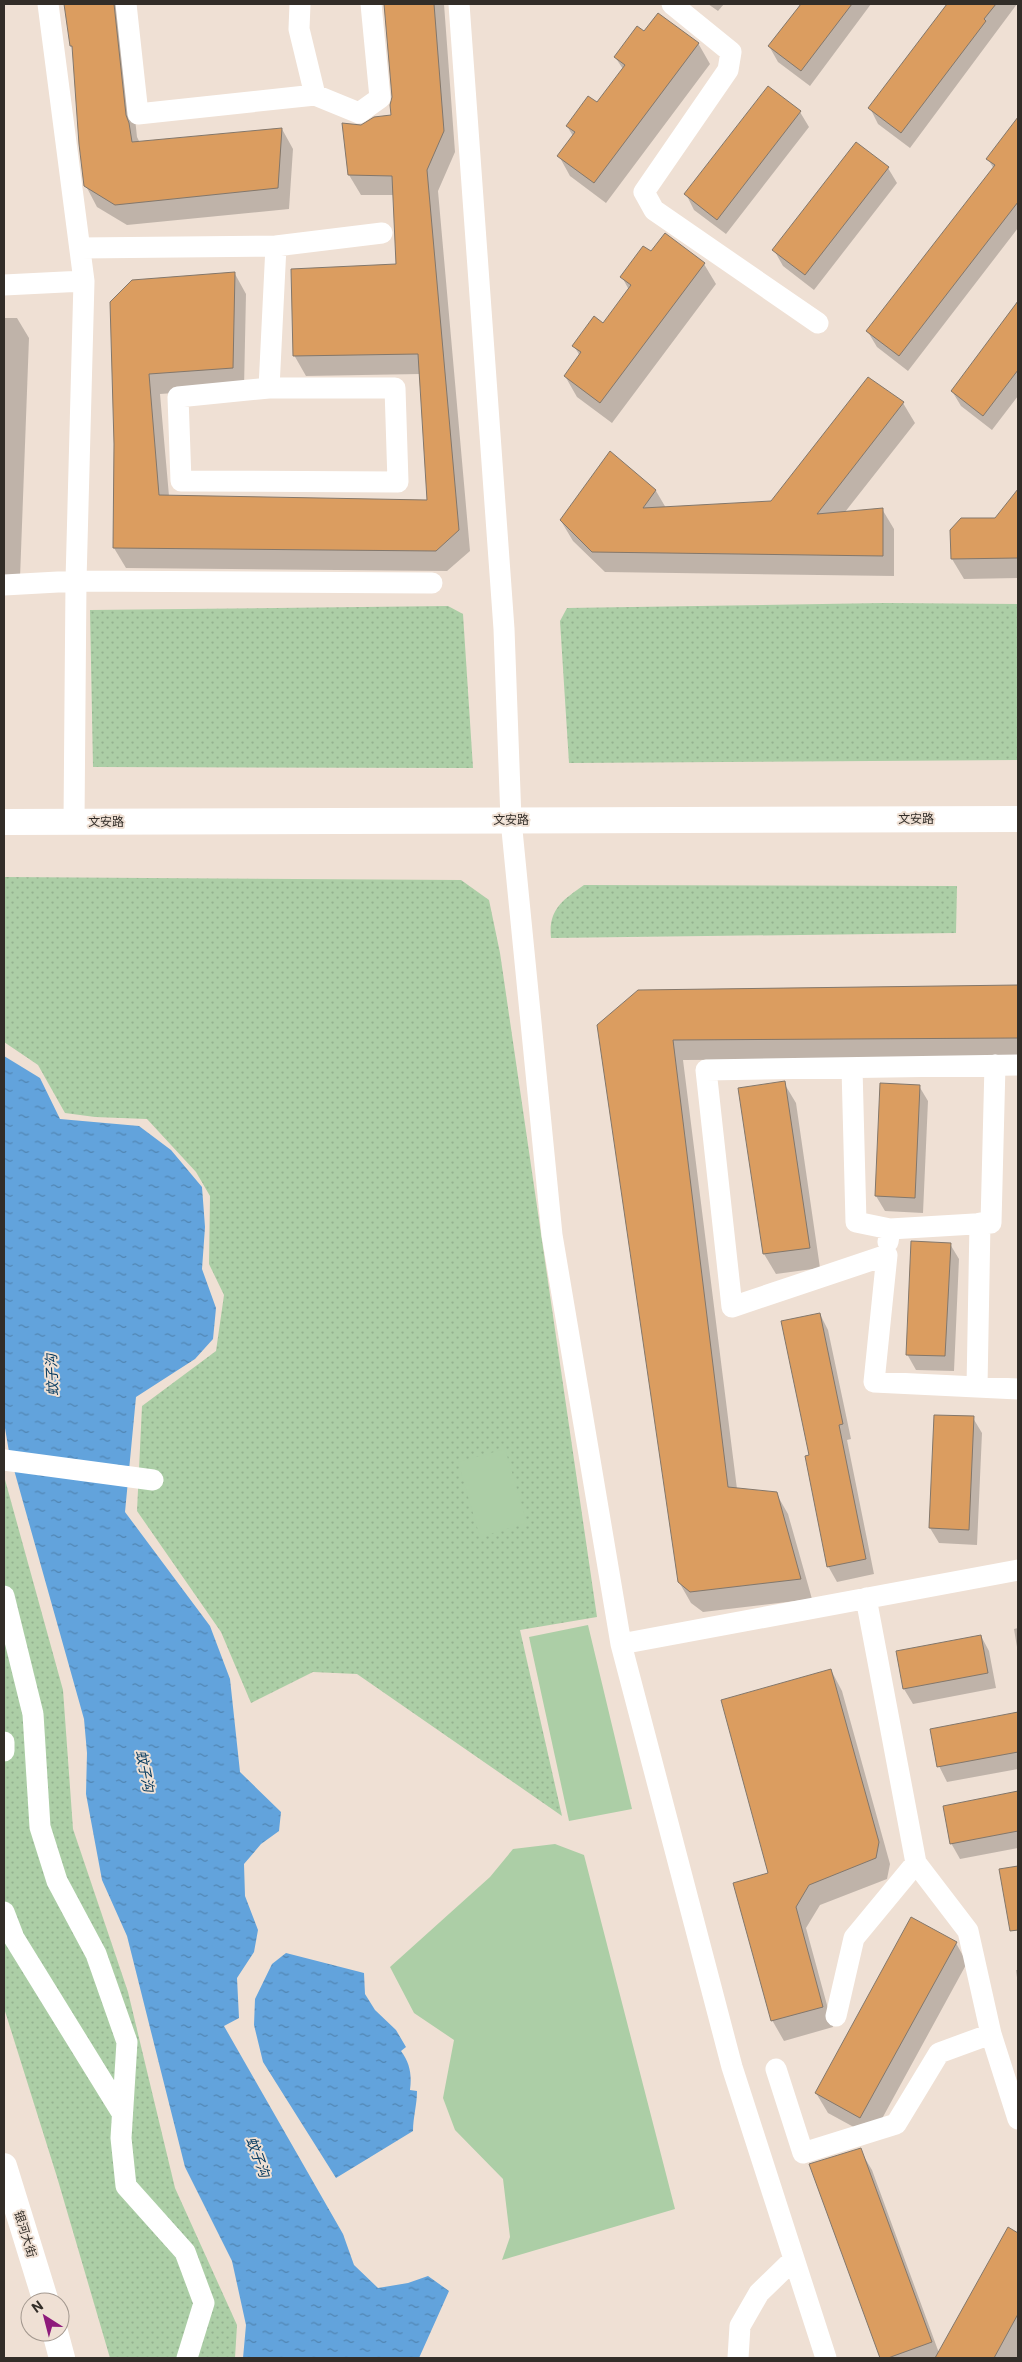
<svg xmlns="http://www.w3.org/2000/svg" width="1022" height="2362" font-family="Roboto,'Noto Sans SC',sans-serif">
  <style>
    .grass { fill: url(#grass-dots) }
    .garden { fill: #accea6 }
    .water { fill: url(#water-ripples) }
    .shadow { fill: #0003 }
    .building { fill: #db9d60; stroke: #83776b }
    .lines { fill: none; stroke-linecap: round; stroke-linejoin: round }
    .minor { stroke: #fff; stroke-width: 21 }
    .major { stroke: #fff; stroke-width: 26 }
    .labels { text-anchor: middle; stroke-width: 4; stroke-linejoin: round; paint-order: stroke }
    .street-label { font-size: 12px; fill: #322d28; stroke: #efe0d4 }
    .water-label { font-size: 14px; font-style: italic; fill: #073b60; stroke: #efe0d4 }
  </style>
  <defs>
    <pattern id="grass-dots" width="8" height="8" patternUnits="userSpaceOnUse" patternTransform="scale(1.25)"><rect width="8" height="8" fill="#accea6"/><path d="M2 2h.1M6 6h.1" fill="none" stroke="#94b18f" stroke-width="1.8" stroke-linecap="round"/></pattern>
    <pattern id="water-ripples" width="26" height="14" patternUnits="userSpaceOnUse" patternTransform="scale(1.25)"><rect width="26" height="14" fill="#62a3dc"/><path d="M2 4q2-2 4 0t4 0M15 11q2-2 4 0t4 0" fill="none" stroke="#5185b2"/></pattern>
  </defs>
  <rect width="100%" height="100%" fill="#efe0d4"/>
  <path class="grass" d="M 884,603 L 1018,604 L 1018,760 L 569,763 L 560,621 L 567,608 Z
    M 448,606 L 463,614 L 473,768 L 93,767 L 90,610 Z
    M 4,877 L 461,880 L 489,900 L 500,953 L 597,1617 L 520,1630 L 562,1816 L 357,1674 L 313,1672 L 251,1703 L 221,1632 L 137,1511 L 142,1406 L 216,1351 L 224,1295 L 209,1264 L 210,1196 L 196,1172 L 147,1119 L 95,1117 L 65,1113 L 38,1065 L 4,1042 Z
    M 584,885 L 957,886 L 956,933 L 551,938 C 548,909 563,900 584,885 Z
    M 4,1476 L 63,1690 L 73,1829 L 128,1992 L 175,2188 L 237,2325 L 235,2358 L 110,2358 L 57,2177 L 4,2008 Z"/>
  <path class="garden" d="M 505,1449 L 527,1523 L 480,1537 L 458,1462 Z
    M 588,1625 L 632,1809 L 569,1821 L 529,1637 Z
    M 555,1844 L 584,1855 L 675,2209 L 502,2260 L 510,2237 L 503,2179 L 455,2130 L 443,2098 L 454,2040 L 414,2013 L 390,1967 L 490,1877 L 513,1849 Z"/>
  <path class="water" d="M 4,1056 L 40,1078 L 60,1119 L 139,1126 L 171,1150 L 202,1187 L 205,1227 L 202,1269 L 216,1308 L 213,1339 L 195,1359 L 136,1397 L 125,1512 L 210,1626 L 230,1679 L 240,1772 L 281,1812 L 279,1831 L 261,1844 L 244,1864 L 245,1896 L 258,1930 L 254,1952 L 237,1978 L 239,2018 L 224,2026 L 343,2234 L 354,2265 L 378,2288 L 408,2283 L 428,2276 L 449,2291 L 419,2358 L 243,2358 L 246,2325 L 232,2261 L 185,2167 L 127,1936 L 102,1880 L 86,1794 L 87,1753 L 84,1719 L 9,1452 L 4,1422 Z
    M 286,1953 L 364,1973 L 365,1994 L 375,2010 L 396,2030 L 406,2047 L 401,2051 C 410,2063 412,2075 410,2090 L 417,2091 C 417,2105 413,2117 413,2131 L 336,2178 L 263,2062 L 254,2025 L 255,1999 L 272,1964 Z"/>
  <path class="shadow" d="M 66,4 L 126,4 L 125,26 L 137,137 L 140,143 L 282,129 L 293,149 L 289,209 L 127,225 L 97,207 L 86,186 L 74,51 L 71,46 Z
    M 385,4 L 444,4 L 455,152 L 438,191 L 470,551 L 447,571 L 126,568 L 114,548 L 115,444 L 111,302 L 235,274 L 246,294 L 244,388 L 160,394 L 169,496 L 428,502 L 420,374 L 306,376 L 294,355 L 398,265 L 394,195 L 361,195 L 349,175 L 361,127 L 392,116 L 394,97 Z
    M 708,4 L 724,4 L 718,11 Z
    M 801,4 L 871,4 L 810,86 L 778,62 L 769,46 Z
    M 949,4 L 1017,4 L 910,148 L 878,124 L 870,108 Z
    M 645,33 L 698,43 L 710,64 L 606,203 L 570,176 L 559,156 L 573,136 L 567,126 L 597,104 L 623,69 L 615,57 Z
    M 800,112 L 809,127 L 726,234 L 694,210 L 686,194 Z
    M 1018,118 L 1018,228 L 908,371 L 877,347 L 868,332 L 994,169 L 988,159 Z
    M 888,168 L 897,183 L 814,290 L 783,266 L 774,250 Z
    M 651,253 L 704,264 L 716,284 L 612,423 L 577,397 L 565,376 L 580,356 L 574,346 L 603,324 L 629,290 L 622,277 Z
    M 1018,301 L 1018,396 L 992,430 L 961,406 L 952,391 Z
    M 4,318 L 17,318 L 29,338 L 20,578 L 4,578 Z
    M 903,403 L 915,423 L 845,512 L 882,509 L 894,529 L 894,576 L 605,572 L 573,541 L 561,521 L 656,491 L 666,508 L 772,503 Z
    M 1018,491 L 1018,578 L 964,579 L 952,559 L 995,519 Z
    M 1018,987 L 1018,1058 L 683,1060 L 737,1489 L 776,1493 L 788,1514 L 812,1599 L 703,1612 L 691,1603 L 679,1582 L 639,991 Z
    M 784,1083 L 796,1103 L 820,1268 L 776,1274 L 764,1254 L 740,1089 Z
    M 882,1084 L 919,1086 L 928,1101 L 923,1213 L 885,1211 L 876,1196 Z
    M 950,1244 L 959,1259 L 954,1371 L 916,1370 L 907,1354 Z
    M 820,1314 L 828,1330 L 851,1439 L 847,1440 L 874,1574 L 837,1582 L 828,1566 L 810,1456 Z
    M 973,1418 L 982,1433 L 977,1545 L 939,1543 L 930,1528 Z
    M 1018,1628 L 1018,1653 L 1014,1629 Z
    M 981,1636 L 989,1651 L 996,1688 L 913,1704 L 904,1689 Z
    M 831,1670 L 842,1691 L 890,1864 L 887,1879 L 820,1905 L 806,1928 L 833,2027 L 784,2041 L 772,2020 L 770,1874 Z
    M 1018,1713 L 1018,1769 L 947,1782 L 939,1766 L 932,1730 Z
    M 1018,1793 L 1018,1848 L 960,1859 L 951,1843 L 944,1807 Z
    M 1018,1867 L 1018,1922 L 1016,1922 L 1000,1870 Z
    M 956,1943 L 967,1963 L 872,2137 L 828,2113 L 816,2093 Z
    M 1016,1970 L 1018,1970 L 1018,1985 Z
    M 860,2150 L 872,2170 L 939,2353 L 1008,2228 L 1018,2234 L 1018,2355 L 1017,2358 L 881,2358 L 810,2165 Z"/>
  <path class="building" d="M 64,4 L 114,4 L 126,115 L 129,123 L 132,142 L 282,128 L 278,188 L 115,205 L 84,186 L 79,144 L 72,46 L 70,46 Z
    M 384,4 L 434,4 L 444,131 L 427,170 L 459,530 L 436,551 L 113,548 L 114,444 L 110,302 L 132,280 L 235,272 L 233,368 L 149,374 L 159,495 L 427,500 L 418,354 L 293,356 L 291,269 L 396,264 L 392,176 L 348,175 L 342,123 L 361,125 L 374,117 L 391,115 L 390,105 L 392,97 Z
    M 801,4 L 852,4 L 801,71 L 768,46 Z
    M 947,4 L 996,4 L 984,19 L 986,21 L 901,133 L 868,108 Z
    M 658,13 L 699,43 L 594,183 L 557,156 L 575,132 L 566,126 L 588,96 L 597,102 L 625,65 L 614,57 L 637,26 L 644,31 Z
    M 768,86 L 801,111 L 717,220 L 684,194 Z
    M 1018,117 L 1018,202 L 899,356 L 866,331 L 995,165 L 986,159 Z
    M 856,142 L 889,167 L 805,275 L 772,250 Z
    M 665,233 L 705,263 L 600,403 L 564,376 L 581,352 L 572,346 L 594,316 L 603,323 L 631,285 L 620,277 L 643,246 L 651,251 Z
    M 1018,301 L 1018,370 L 983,416 L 951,391 Z
    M 868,377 L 904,402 L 817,514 L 883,508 L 883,556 L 592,552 L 560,520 L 610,451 L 656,490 L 643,508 L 771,501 Z
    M 1018,489 L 1018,558 L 951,559 L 950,530 L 961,518 L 995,518 Z
    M 1018,985 L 1018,1038 L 673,1040 L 728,1487 L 777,1492 L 801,1579 L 690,1592 L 678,1582 L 597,1025 L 638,990 Z
    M 785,1081 L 810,1248 L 763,1254 L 738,1088 Z
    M 880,1083 L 920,1085 L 915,1198 L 875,1196 Z
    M 911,1241 L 951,1243 L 945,1356 L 906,1355 Z
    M 820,1313 L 843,1424 L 839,1425 L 866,1559 L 827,1567 L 805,1456 L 809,1455 L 781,1321 Z
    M 934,1415 L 974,1416 L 969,1530 L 929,1528 Z
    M 981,1635 L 988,1673 L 903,1689 L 896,1651 Z
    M 831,1669 L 879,1842 L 876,1858 L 809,1885 L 796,1907 L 823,2007 L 771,2021 L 733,1883 L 768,1873 L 721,1700 Z
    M 1018,1712 L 1018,1752 L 937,1767 L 930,1729 Z
    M 1018,1791 L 1018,1831 L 950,1844 L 943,1806 Z
    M 1018,1866 L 1018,1930 L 1010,1931 L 999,1869 Z
    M 911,1917 L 957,1942 L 860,2118 L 815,2093 Z
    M 861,2148 L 932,2342 L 888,2358 L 880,2358 L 809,2164 Z
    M 1008,2227 L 1018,2233 L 1018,2314 L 994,2358 L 935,2358 Z"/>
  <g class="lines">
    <path class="minor" d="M 48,4 L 84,281 L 76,581 L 74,822
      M 126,4 L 138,114 L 315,95 L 299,29 L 300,4
      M 459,4 L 504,629 L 511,820 L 552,1235 L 621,1644 L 732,2067 L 826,2358
      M 672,4 L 731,52 L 728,70 L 644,192 L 654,210 L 818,323
      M 315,95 L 359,113 L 380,98 L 371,4
      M 276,246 L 382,233
      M 80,248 L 276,246 L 269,388 L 178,397 L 181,481 L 398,482 L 395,388 L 269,388
      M 4,285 L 84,281
      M 4,585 L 76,581 L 432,583
      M 1018,1065 L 706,1070 L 732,1307 L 887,1255 L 874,1382 L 1018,1389
      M 852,1068 L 856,1222 L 890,1229 L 888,1242
      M 890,1229 L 991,1223 L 995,1065
      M 977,1387 L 980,1223
      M 4,1460 L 153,1480
      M 4,1596 L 33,1714 L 40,1827 L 57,1881 L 96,1954 L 127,2042 L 121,2138 L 126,2186 L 185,2252 L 204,2303 L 187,2358
      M 621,1644 L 1018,1570
      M 4,1742 L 4,1751
      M 916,1863 L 968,1931 L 991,2034
      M 4,1912 L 14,1938 L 122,2113
      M 836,2016 L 854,1938 L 916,1863 L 866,1598
      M 776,2069 L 803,2153 L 896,2124 L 939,2053 L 991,2034 L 1018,2119
      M 738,2358 L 740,2326 L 759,2293 L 794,2259"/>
    <path class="major" d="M 4,822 L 1018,819
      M 4,2166 L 46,2302
      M 55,2332 L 62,2358"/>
  </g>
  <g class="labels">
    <g class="street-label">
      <text x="916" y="823">文安路</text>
      <text x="511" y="824">文安路</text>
      <text x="106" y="826">文安路</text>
      <text transform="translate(25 2234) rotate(73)" y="4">银河大街</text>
    </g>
    <g class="water-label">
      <text transform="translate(52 1375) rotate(-93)" y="5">蚊子沟</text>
      <text transform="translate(145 1771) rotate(79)" y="5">蚊子沟</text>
      <text transform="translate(258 2157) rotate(70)" y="5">蚊子沟</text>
    </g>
  </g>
  <rect width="1022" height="2362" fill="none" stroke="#322d28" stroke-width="10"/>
  <g transform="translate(45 2317) rotate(324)"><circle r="24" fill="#efe0d4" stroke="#a3988f"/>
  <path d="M0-4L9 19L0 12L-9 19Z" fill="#8e1a7b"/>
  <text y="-8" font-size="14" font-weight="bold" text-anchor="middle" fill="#322d28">N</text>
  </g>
</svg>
